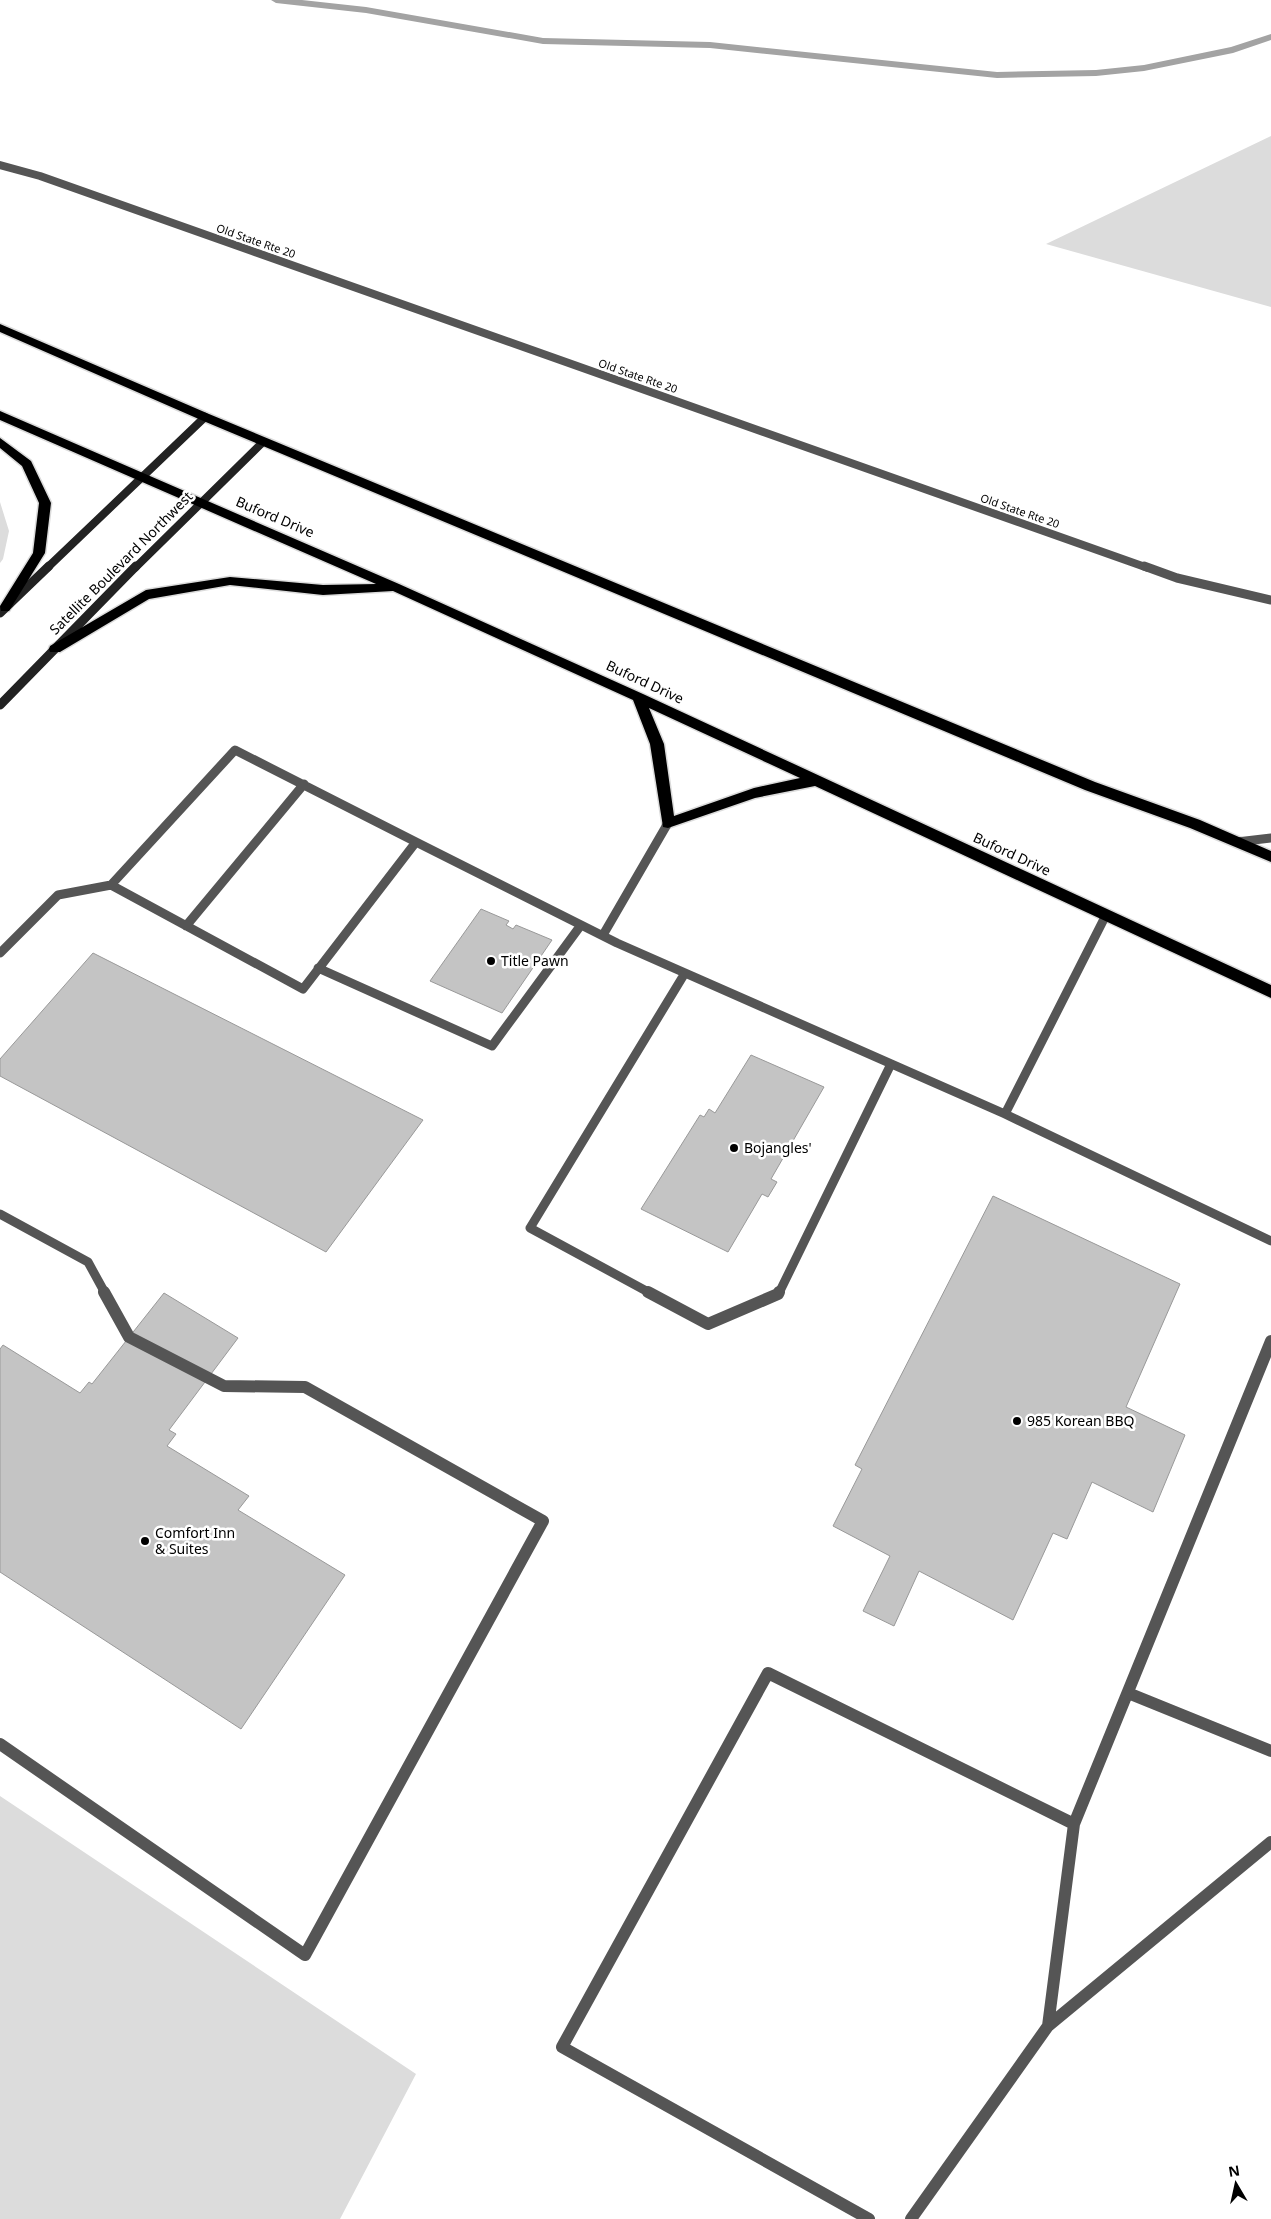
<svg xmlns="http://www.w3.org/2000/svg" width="1271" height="2219" font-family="'Noto Sans',sans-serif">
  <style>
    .green { fill: #dcdcdc }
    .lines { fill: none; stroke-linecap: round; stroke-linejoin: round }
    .stream { fill: #a3a3a3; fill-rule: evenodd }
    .building { fill: #c4c4c4; stroke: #999 }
    .highway-casing { stroke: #dbdbdb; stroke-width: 3 }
    .lane-far1 { stroke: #555; stroke-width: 9 }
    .lane { stroke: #555; stroke-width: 12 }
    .street-far1 { stroke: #555; stroke-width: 8 }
    .street { stroke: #555; stroke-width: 9 }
    .secondary-far1 { stroke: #222; stroke-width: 8 }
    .secondary { stroke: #222; stroke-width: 9 }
    .highway { fill: #000; fill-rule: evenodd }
    .poi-dot { fill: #000; stroke: #fff; stroke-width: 2 }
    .labels { text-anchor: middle; stroke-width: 5; stroke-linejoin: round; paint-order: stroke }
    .far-street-label { font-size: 11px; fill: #000; stroke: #fff }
    .street-label { font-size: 14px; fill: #000; stroke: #fff }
    .poi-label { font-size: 14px; fill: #000; stroke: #fff; text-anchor: start }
  </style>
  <rect width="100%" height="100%" fill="#fff"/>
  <path class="green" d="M 1271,136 L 1271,307 L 1046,244 Z
    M 0,502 L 9,531 L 3,559 L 0,563 Z
    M 0,1796 L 416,2074 L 340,2219 L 0,2219 Z"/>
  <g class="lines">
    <path class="stream" d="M 271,0 L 302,0 L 366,7 L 543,38 L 710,42 L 997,72 L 1096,70 L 1144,65 L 1231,47 L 1271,34 L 1271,40 L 1233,53 L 1144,71 L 1096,76 L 997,78 L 710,48 L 543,44 L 366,13 L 276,3 Z"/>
  </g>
  <path class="building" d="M 481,909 L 509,921 L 506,925 L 513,929 L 516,925 L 552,940 L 502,1013 L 430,981 Z
    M 93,953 L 423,1120 L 326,1252 L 0,1076 L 0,1059 Z
    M 751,1055 L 824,1087 L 771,1179 L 777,1182 L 768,1197 L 762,1194 L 728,1252 L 641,1209 L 700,1115 L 704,1117 L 709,1109 L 715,1113 Z
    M 993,1196 L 1180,1284 L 1126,1407 L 1185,1435 L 1153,1512 L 1092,1482 L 1067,1539 L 1053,1533 L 1013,1620 L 919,1571 L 894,1626 L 863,1611 L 890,1556 L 833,1526 L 862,1469 L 855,1465 Z
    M 164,1293 L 238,1338 L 169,1430 L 176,1434 L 167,1446 L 249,1496 L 238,1510 L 345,1575 L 241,1729 L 0,1572 L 0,1349 L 3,1345 L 80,1393 L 89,1382 L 92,1384 Z"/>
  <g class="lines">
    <defs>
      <path id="highway" d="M 0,324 L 209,414 L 1095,782 L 1200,820 L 1271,851 L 1271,862 L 1190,828 L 1085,790 L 201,420 L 0,332 Z
        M 0,411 L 399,584 L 643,694 L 1271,985 L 1271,998 L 815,786 L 755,798 L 668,828 L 663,827 L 650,744 L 633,700 L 393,591 L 323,595 L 230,585 L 149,599 L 60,652 L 50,652 L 49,649 L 50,646 L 146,590 L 230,577 L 323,585 L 376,584 L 0,420 ZM 649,708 L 800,778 L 754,788 L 674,816 L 664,744 Z
        M 0,438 L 31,461 L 51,503 L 45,553 L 9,611 L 1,611 L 0,606 L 33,553 L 39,503 L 22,466 L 0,448 Z"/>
    </defs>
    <use href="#highway" class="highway-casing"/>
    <path class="lane-far1" d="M 235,750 L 416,842 L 303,989 L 111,885 Z
      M 416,842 L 617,943 L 1005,1114
      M 1237,842 L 1271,838
      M 1106,915 L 1005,1114 L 1271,1241
      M 186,926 L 304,784
      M 603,935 L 668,823
      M 0,953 L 58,895 L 111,885
      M 318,968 L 492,1046 L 581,925
      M 0,1214 L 88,1262 L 105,1293
      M 650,1293 L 530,1228 L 685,973
      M 779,1293 L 891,1064"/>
    <path class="lane" d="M 648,1292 L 708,1324 L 778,1294 L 779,1292
      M 1128,1693 L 1271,1751
      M 0,1744 L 305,1955 L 543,1521 L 305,1387 L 224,1386 L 129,1337 L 104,1292
      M 1048,2026 L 1074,1824
      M 869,2219 L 562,2047 L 768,1673 L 1074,1824 L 1271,1341
      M 911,2219 L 1048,2026 L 1271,1842"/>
    <path class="street-far1" d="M 0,165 L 40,176 L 1148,568"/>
    <path class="street" d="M 1144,566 L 1177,578 L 1271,600"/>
    <path class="secondary-far1" d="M 47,568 L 205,417
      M 135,568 L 263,442"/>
    <path class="secondary" d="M 0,613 L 49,566
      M 0,705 L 136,566"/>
    <use href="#highway" class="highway"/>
  </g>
  <g class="poi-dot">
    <circle cx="491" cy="961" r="5"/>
    <circle cx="734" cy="1148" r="5"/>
    <circle cx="1017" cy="1421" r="5"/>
    <circle cx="145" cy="1541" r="5"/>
  </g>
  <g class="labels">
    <g class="far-street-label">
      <text transform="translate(256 241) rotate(19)" y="4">Old State Rte 20</text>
      <text transform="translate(638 376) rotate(19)" y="4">Old State Rte 20</text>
      <text transform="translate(1020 511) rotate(19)" y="4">Old State Rte 20</text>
    </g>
    <g class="street-label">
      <text transform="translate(275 517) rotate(23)" y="5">Buford Drive</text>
      <text transform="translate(121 563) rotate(-45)" y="5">Satellite Boulevard Northwest</text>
      <text transform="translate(645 682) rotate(25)" y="5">Buford Drive</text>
      <text transform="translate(1012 854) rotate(25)" y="5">Buford Drive</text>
    </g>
    <g class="poi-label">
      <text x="501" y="966">Title Pawn</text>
      <text x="744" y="1153">Bojangles'</text>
      <text x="1027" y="1426">985 Korean BBQ</text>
      <text x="155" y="1538">Comfort Inn<tspan x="155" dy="16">&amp; Suites</tspan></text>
    </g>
  </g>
  <g transform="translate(1236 2184) rotate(351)" stroke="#ffffff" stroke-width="4" paint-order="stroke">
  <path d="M0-4L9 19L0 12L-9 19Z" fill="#000000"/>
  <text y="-8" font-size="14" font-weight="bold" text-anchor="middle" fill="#000000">N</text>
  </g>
</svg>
